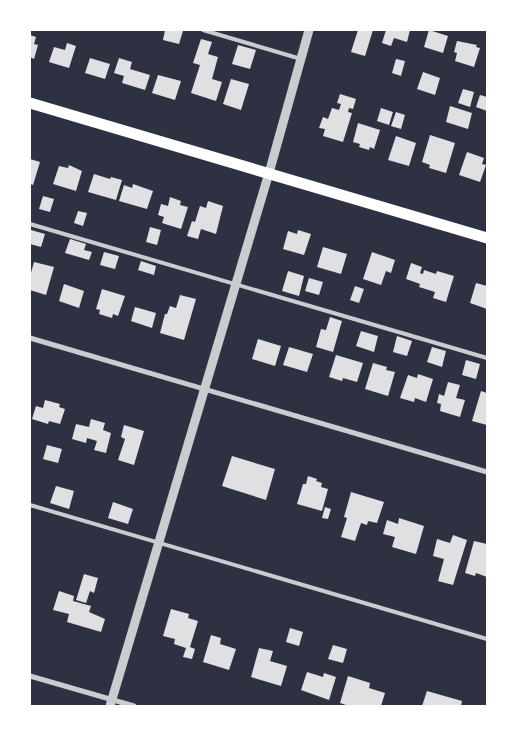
<svg xmlns="http://www.w3.org/2000/svg" width="517" height="736" font-family="Raleway,sans-serif">
  <style>
    .building { fill: #e0e0e3 }
    .lines { fill: none; stroke-linecap: round; stroke-linejoin: round }
    .service { stroke: #caccd0; stroke-width: 4 }
    .minor { stroke: #caccd0; stroke-width: 5 }
    .tertiary { stroke: #caccd0; stroke-width: 9 }
    .primary { stroke: #fff; stroke-width: 11 }
  </style>
  <rect width="100%" height="100%" fill="#2d3142"/>
  <path class="building" d="M 165,30 L 183,31 L 179,44 L 163,40 Z
    M 358,30 L 373,30 L 365,56 L 351,52 Z
    M 386,30 L 410,30 L 407,42 L 394,38 L 391,46 L 382,43 Z
    M 429,30 L 448,36 L 443,53 L 424,47 Z
    M 30,35 L 36,37 L 34,44 L 38,45 L 34,59 L 30,57 Z
    M 201,39 L 212,42 L 208,54 L 218,57 L 212,79 L 222,82 L 216,101 L 191,93 L 200,65 L 193,63 Z
    M 457,41 L 477,45 L 476,47 L 480,48 L 474,67 L 455,61 L 457,53 L 454,52 Z
    M 67,43 L 76,46 L 69,68 L 49,62 L 54,47 L 65,50 Z
    M 238,45 L 256,50 L 250,69 L 232,64 Z
    M 90,58 L 110,64 L 105,79 L 85,73 Z
    M 119,58 L 132,62 L 130,69 L 150,75 L 145,90 L 122,83 L 124,76 L 114,73 Z
    M 396,59 L 405,61 L 401,76 L 392,73 Z
    M 423,72 L 440,78 L 435,95 L 417,89 Z
    M 158,75 L 181,81 L 175,100 L 152,93 Z
    M 231,79 L 249,84 L 241,110 L 223,104 Z
    M 463,89 L 474,92 L 470,107 L 458,103 Z
    M 340,94 L 356,99 L 353,109 L 349,108 L 348,112 L 352,113 L 343,142 L 323,136 L 325,129 L 319,128 L 323,117 L 328,119 L 332,108 L 339,110 L 341,104 L 337,103 Z
    M 480,95 L 487,97 L 487,111 L 476,107 Z
    M 450,106 L 472,113 L 468,129 L 446,122 Z
    M 381,108 L 393,112 L 389,125 L 377,121 Z
    M 396,112 L 405,115 L 401,129 L 391,126 Z
    M 358,123 L 380,130 L 374,149 L 370,147 L 369,150 L 359,147 L 360,144 L 353,142 Z
    M 430,135 L 455,143 L 446,173 L 429,168 L 430,165 L 422,162 Z
    M 396,136 L 416,143 L 409,166 L 388,160 Z
    M 467,152 L 484,158 L 482,164 L 486,165 L 480,182 L 459,175 Z
    M 30,159 L 40,162 L 33,185 L 30,184 Z
    M 69,165 L 82,171 L 76,191 L 53,184 L 59,166 L 68,168 Z
    M 94,174 L 110,179 L 111,177 L 122,180 L 116,200 L 88,192 Z
    M 133,184 L 153,191 L 147,209 L 119,201 L 124,185 L 132,188 Z
    M 43,196 L 54,199 L 50,212 L 39,209 Z
    M 170,197 L 181,201 L 180,205 L 188,207 L 181,229 L 162,223 L 164,217 L 158,215 L 161,204 L 168,206 Z
    M 208,201 L 223,206 L 216,234 L 201,229 L 198,239 L 187,236 L 192,221 L 195,222 L 200,206 L 206,208 Z
    M 78,211 L 87,213 L 83,226 L 74,223 Z
    M 150,227 L 161,230 L 157,245 L 146,242 Z
    M 31,230 L 45,234 L 41,247 L 30,244 Z
    M 298,230 L 311,234 L 304,255 L 283,249 L 288,231 L 297,234 Z
    M 70,239 L 86,244 L 84,250 L 92,252 L 89,260 L 65,253 Z
    M 323,247 L 347,254 L 341,274 L 317,267 Z
    M 104,252 L 119,256 L 115,269 L 100,265 Z
    M 372,252 L 395,260 L 391,273 L 386,271 L 381,285 L 363,279 Z
    M 141,261 L 156,266 L 154,275 L 138,270 Z
    M 34,262 L 54,267 L 46,295 L 30,290 L 30,276 Z
    M 411,263 L 422,267 L 420,273 L 423,274 L 424,270 L 436,274 L 437,271 L 454,276 L 446,302 L 433,298 L 435,292 L 419,287 L 420,284 L 406,279 Z
    M 288,271 L 304,276 L 299,296 L 282,291 Z
    M 309,278 L 323,282 L 319,295 L 305,291 Z
    M 476,283 L 487,286 L 487,309 L 470,303 Z
    M 64,284 L 84,291 L 79,308 L 59,301 Z
    M 355,286 L 364,289 L 359,303 L 350,300 Z
    M 102,289 L 125,296 L 118,316 L 113,314 L 112,318 L 99,314 L 100,310 L 96,309 Z
    M 180,295 L 196,299 L 184,340 L 160,333 L 165,314 L 167,314 L 170,306 L 176,308 Z
    M 135,307 L 156,313 L 152,328 L 131,321 Z
    M 330,317 L 342,321 L 333,352 L 316,347 L 321,329 L 326,330 Z
    M 361,331 L 378,336 L 374,352 L 356,346 Z
    M 397,336 L 412,341 L 407,356 L 393,352 Z
    M 258,339 L 281,346 L 275,366 L 252,359 Z
    M 289,347 L 313,354 L 307,372 L 283,365 Z
    M 432,347 L 446,351 L 442,367 L 427,362 Z
    M 336,355 L 363,363 L 357,382 L 343,378 L 342,381 L 329,377 Z
    M 466,360 L 480,364 L 476,379 L 462,375 Z
    M 373,363 L 387,367 L 386,370 L 395,372 L 388,396 L 365,389 Z
    M 418,374 L 433,379 L 426,402 L 415,398 L 414,402 L 400,398 L 408,375 L 417,378 Z
    M 448,382 L 460,385 L 456,398 L 465,400 L 460,417 L 440,411 L 441,404 L 437,403 L 439,394 L 444,396 Z
    M 481,391 L 487,393 L 487,425 L 472,421 Z
    M 45,400 L 60,404 L 59,407 L 65,409 L 60,424 L 49,421 L 48,424 L 32,419 L 36,406 L 43,408 Z
    M 91,419 L 105,423 L 103,430 L 111,433 L 106,453 L 94,450 L 97,441 L 87,438 L 86,443 L 72,439 L 76,424 L 89,427 Z
    M 124,425 L 144,431 L 134,465 L 118,460 L 125,439 L 121,437 Z
    M 47,445 L 62,449 L 58,463 L 43,459 Z
    M 232,456 L 275,469 L 266,500 L 222,486 Z
    M 308,476 L 317,479 L 316,481 L 322,483 L 321,487 L 328,489 L 322,511 L 297,504 L 303,484 L 306,484 Z
    M 56,486 L 74,491 L 69,509 L 50,503 Z
    M 351,492 L 384,502 L 377,523 L 368,521 L 367,525 L 361,523 L 355,541 L 341,537 L 347,518 L 344,517 Z
    M 113,502 L 133,509 L 128,524 L 108,518 Z
    M 325,507 L 331,509 L 328,519 L 322,518 Z
    M 399,518 L 424,526 L 416,554 L 392,547 L 395,537 L 383,534 L 387,520 L 398,524 Z
    M 453,535 L 467,540 L 453,585 L 438,581 L 444,559 L 433,556 L 437,539 L 450,543 Z
    M 474,541 L 487,544 L 487,577 L 476,573 L 475,576 L 465,573 Z
    M 84,574 L 98,578 L 94,593 L 90,591 L 86,603 L 76,600 Z
    M 59,591 L 74,596 L 73,601 L 91,606 L 89,612 L 105,619 L 101,632 L 67,622 L 69,614 L 53,610 Z
    M 171,609 L 189,614 L 188,618 L 198,621 L 190,647 L 195,649 L 192,659 L 183,657 L 186,648 L 174,644 L 175,639 L 163,636 Z
    M 290,628 L 303,632 L 299,646 L 286,642 Z
    M 211,635 L 221,638 L 220,644 L 236,649 L 229,670 L 203,662 Z
    M 333,645 L 347,649 L 343,663 L 328,659 Z
    M 259,648 L 273,651 L 270,661 L 287,666 L 281,686 L 251,677 Z
    M 307,672 L 323,677 L 324,673 L 336,677 L 329,700 L 301,690 Z
    M 348,676 L 370,683 L 369,688 L 385,693 L 381,706 L 349,706 L 340,703 Z
    M 427,691 L 462,701 L 461,706 L 422,706 Z"/>
  <g class="lines">
    <path class="service" d="M 203,30 L 301,59
      M 30,224 L 487,358
      M 30,505 L 487,639"/>
    <path class="minor" d="M 30,338 L 487,472
      M 30,676 L 134,706"/>
    <path class="tertiary" d="M 110,706 L 269,173 L 309,30"/>
    <path class="primary" d="M 30,103 L 487,238"/>
  </g>
  <rect width="517" height="736" fill="none" stroke="#ffffff" stroke-width="62"/>
</svg>
